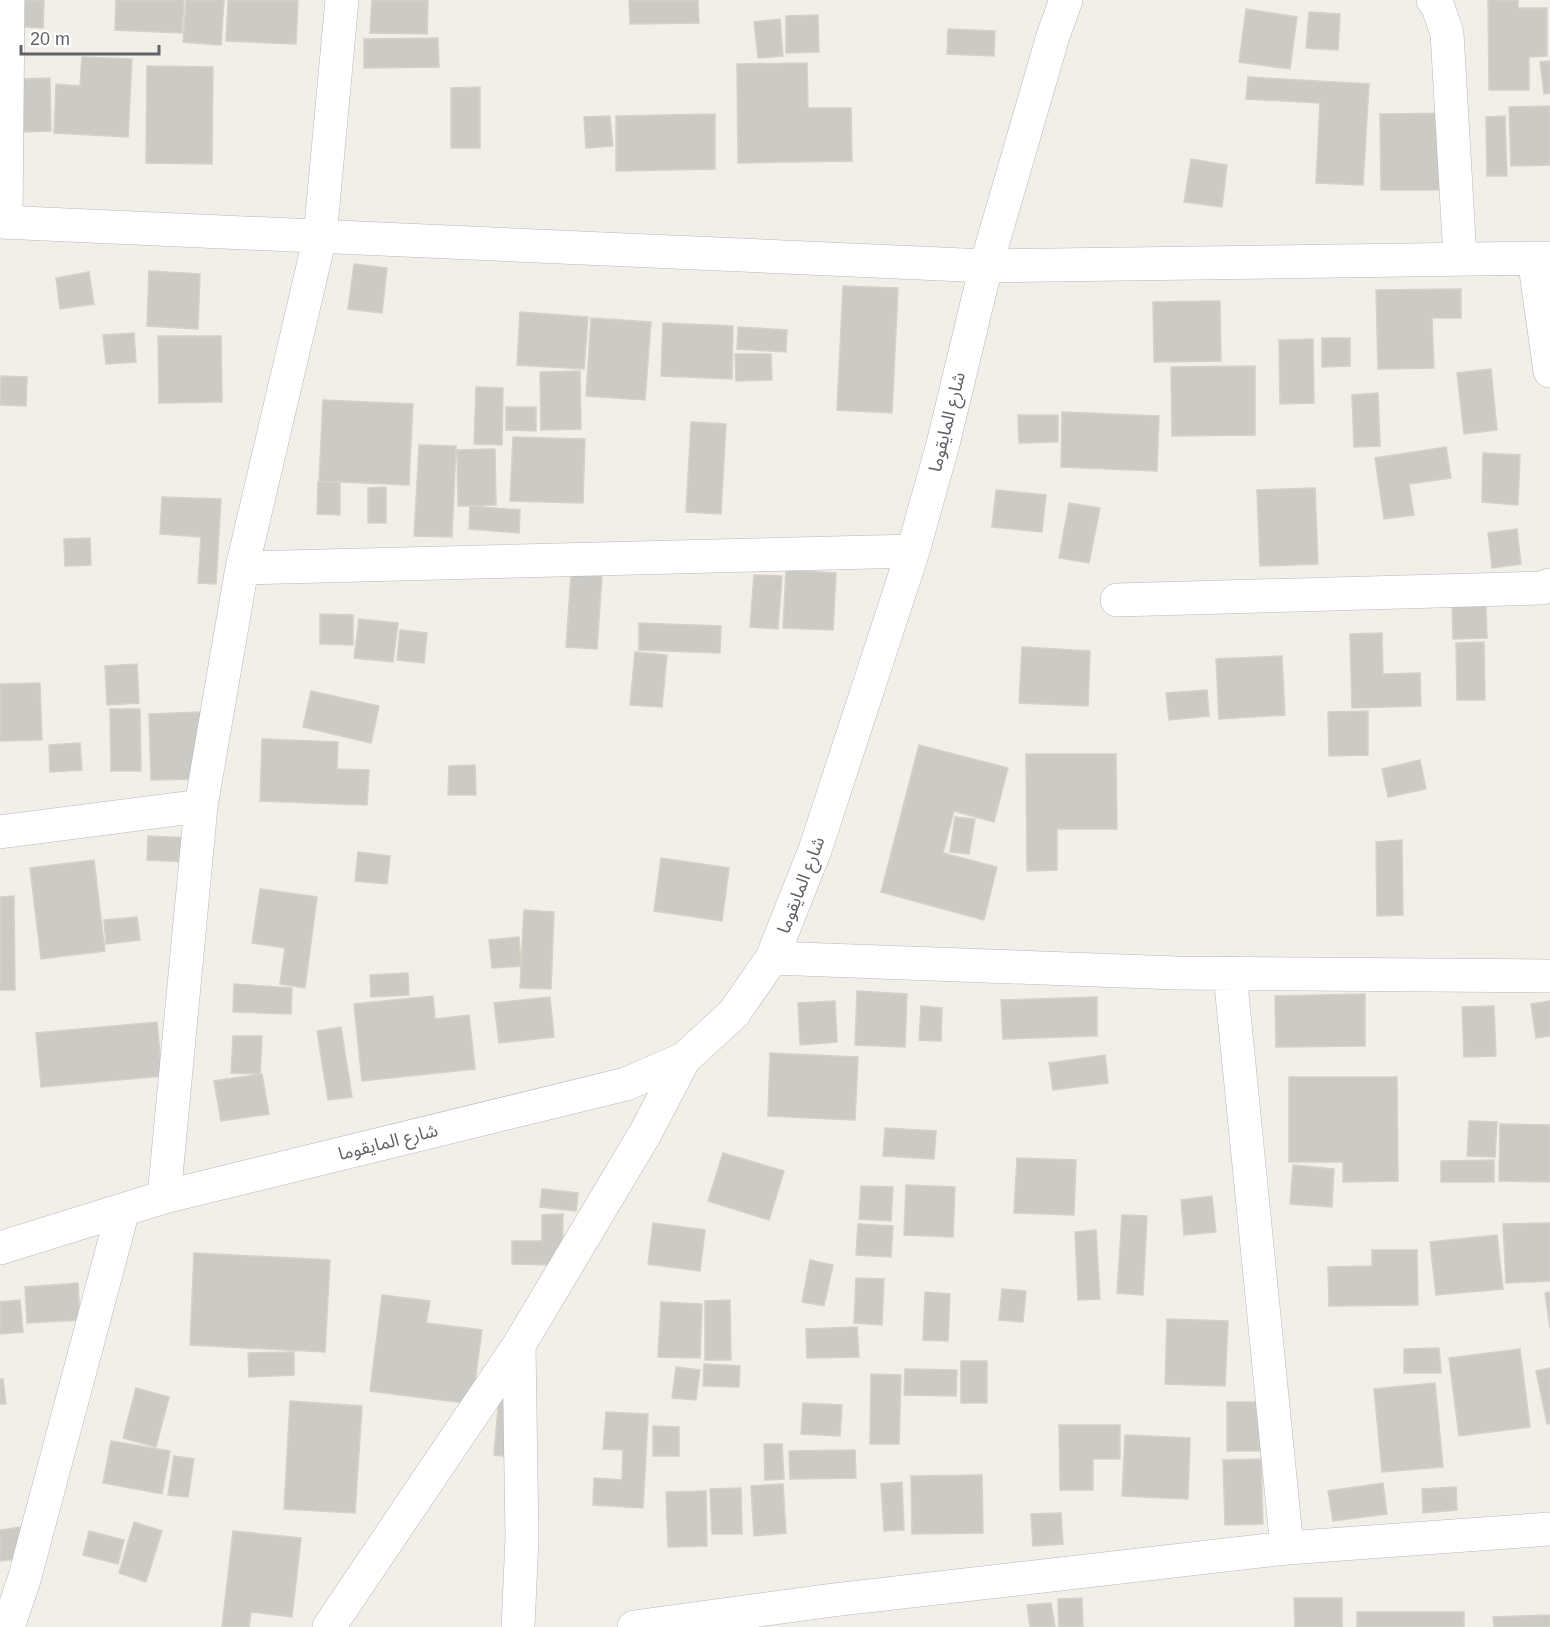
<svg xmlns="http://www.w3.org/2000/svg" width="1550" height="1627" font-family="Helvetica,'Noto Sans Arabic',sans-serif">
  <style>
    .building { fill: #cccac5; stroke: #d6d1c6; stroke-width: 1.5 }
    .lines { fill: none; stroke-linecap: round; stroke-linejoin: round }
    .minor-casing { stroke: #b5b8bc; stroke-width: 34 }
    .minor { stroke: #fff; stroke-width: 33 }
    .labels { text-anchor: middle; stroke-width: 4.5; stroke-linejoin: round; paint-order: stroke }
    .street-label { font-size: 18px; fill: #5f6368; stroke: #fff }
  </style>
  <rect width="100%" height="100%" fill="#f1efe8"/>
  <path class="building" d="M 10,0 L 44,0 L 43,28 L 10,26 Z
    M 116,0 L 184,0 L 182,33 L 115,30 Z
    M 186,0 L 224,0 L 221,45 L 183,42 Z
    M 228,0 L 298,0 L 296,44 L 226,41 Z
    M 372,0 L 428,0 L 427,34 L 370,33 Z
    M 629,0 L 698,0 L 699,23 L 630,24 Z
    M 1488,0 L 1518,0 L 1518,8 L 1547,8 L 1547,56 L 1529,57 L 1529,90 L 1489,90 Z
    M 1246,9 L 1297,17 L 1290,69 L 1239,62 Z
    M 1309,12 L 1340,14 L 1338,50 L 1306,48 Z
    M 818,15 L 819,52 L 786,53 L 786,16 Z
    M 780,19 L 783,56 L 758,58 L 754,22 Z
    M 948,29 L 995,31 L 994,56 L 947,54 Z
    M 438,38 L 439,67 L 364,68 L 364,39 Z
    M 82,57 L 132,59 L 128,137 L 54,133 L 56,84 L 80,86 Z
    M 1550,61 L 1550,93 L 1544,94 L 1540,62 Z
    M 807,63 L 808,108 L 851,108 L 852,161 L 738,163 L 737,64 Z
    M 147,66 L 213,67 L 212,164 L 146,163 Z
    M 1248,77 L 1369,84 L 1363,185 L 1316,183 L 1320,103 L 1246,99 Z
    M 50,78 L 51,131 L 22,132 L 21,79 Z
    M 480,87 L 480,148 L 451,148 L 451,88 Z
    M 1550,106 L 1550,165 L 1511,166 L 1509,107 Z
    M 1464,113 L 1464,190 L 1381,190 L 1380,114 Z
    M 715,114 L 715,169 L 616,171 L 616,116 Z
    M 610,116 L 613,146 L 586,148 L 584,117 Z
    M 1505,116 L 1507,176 L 1487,176 L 1486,117 Z
    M 1191,159 L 1227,165 L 1222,207 L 1184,202 Z
    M 354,264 L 387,268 L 382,313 L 348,309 Z
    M 149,271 L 200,274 L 198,329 L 147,326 Z
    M 89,272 L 94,304 L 60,309 L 56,278 Z
    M 843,286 L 898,288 L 892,413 L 837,410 Z
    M 1461,289 L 1461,318 L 1432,318 L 1434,368 L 1378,369 L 1376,290 Z
    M 1220,301 L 1221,361 L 1154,362 L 1153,302 Z
    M 520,312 L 588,317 L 584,369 L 517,365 Z
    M 591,318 L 651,322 L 645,400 L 586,396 Z
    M 663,323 L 733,326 L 732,379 L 661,376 Z
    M 738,327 L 787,330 L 786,352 L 737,349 Z
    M 134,333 L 136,362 L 106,364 L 103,335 Z
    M 158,336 L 221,336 L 222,402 L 159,403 Z
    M 1322,338 L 1350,338 L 1350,366 L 1322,367 Z
    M 1313,339 L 1314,403 L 1280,404 L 1279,340 Z
    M 735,354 L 771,354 L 772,380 L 736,381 Z
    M 1255,366 L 1255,435 L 1172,436 L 1171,367 Z
    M 1491,369 L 1497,430 L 1464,434 L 1457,373 Z
    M 580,371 L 581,429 L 541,430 L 540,372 Z
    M 1,376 L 27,377 L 26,406 L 0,405 Z
    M 476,387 L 503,388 L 502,445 L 474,444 Z
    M 1378,393 L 1380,446 L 1354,447 L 1352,395 Z
    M 323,400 L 413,404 L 409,485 L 319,481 Z
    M 506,407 L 536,407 L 536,431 L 506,430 Z
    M 1062,412 L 1159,416 L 1157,471 L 1061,467 Z
    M 1018,415 L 1058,415 L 1058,442 L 1019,443 Z
    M 691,422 L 726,424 L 721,514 L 686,512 Z
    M 513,437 L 585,439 L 583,503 L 510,501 Z
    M 419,445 L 456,446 L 452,537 L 414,536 Z
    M 1446,447 L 1451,478 L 1409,484 L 1414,515 L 1384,519 L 1375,458 Z
    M 495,449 L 496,505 L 458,506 L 457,450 Z
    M 1483,453 L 1520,455 L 1518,505 L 1482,502 Z
    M 318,482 L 340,482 L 340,515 L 317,514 Z
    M 386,487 L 386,523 L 368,523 L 368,488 Z
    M 1315,488 L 1318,564 L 1260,566 L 1257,490 Z
    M 996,490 L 1046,495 L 1042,532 L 992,527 Z
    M 162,497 L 221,499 L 216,584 L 198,583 L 201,537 L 160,534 Z
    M 1069,503 L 1100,508 L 1089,563 L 1059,558 Z
    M 470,506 L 520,510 L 519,533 L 469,529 Z
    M 1517,529 L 1521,564 L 1492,568 L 1488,533 Z
    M 90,538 L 91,565 L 65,566 L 64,539 Z
    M 786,570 L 836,573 L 833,630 L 783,628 Z
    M 571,574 L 602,575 L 597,649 L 566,647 Z
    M 754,575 L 782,576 L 778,629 L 750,627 Z
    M 1486,606 L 1487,638 L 1453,639 L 1452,607 Z
    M 320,614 L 353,615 L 353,645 L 320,644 Z
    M 359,619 L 398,623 L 393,662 L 354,658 Z
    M 639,623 L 721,626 L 720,653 L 639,650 Z
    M 400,630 L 427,633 L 424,663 L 397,660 Z
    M 1382,633 L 1383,674 L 1420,673 L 1421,706 L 1352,708 L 1350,634 Z
    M 1484,642 L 1485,700 L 1457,700 L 1456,643 Z
    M 1022,647 L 1090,651 L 1088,706 L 1019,703 Z
    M 635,652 L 667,655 L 662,707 L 630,705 Z
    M 1282,656 L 1285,715 L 1219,719 L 1216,659 Z
    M 137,664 L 139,703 L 107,705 L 105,666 Z
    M 40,683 L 42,740 L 0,741 L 0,684 Z
    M 1207,690 L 1209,716 L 1169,720 L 1166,693 Z
    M 311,691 L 379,706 L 371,743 L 303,727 Z
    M 110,709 L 140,709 L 141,771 L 111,771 Z
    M 1368,711 L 1368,755 L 1329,756 L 1328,712 Z
    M 201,712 L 203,779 L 151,780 L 149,714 Z
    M 262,739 L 338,742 L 337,769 L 369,770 L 367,805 L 260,801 Z
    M 80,743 L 82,770 L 50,772 L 49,745 Z
    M 919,745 L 1008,768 L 994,822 L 954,811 L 943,853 L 997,867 L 984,920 L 881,892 Z
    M 1026,754 L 1116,754 L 1117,829 L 1057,829 L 1057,870 L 1027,871 Z
    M 1420,760 L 1426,789 L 1388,797 L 1382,769 Z
    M 475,765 L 476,795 L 448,795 L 449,766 Z
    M 955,817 L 975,819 L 969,854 L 950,852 Z
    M 148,836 L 190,838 L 189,862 L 147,860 Z
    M 1402,840 L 1403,915 L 1377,916 L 1376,842 Z
    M 358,852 L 390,856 L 387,884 L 355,881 Z
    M 661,858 L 729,868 L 722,921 L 654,911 Z
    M 94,860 L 105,951 L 41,959 L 30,868 Z
    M 260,889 L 317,897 L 305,988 L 280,984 L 285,948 L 252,943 Z
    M 14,896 L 15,990 L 0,990 L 0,897 Z
    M 524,910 L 554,912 L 551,989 L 520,988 Z
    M 137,917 L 140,940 L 106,944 L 104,920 Z
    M 519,937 L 521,966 L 492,968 L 489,940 Z
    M 408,973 L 409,995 L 371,997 L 370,975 Z
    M 234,984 L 292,988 L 291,1014 L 233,1012 Z
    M 857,991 L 907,994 L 905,1047 L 855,1045 Z
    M 1365,994 L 1365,1046 L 1276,1047 L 1275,996 Z
    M 433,996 L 435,1019 L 469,1015 L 475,1069 L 362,1081 L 354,1004 Z
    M 550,997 L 554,1037 L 499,1043 L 494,1003 Z
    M 1097,997 L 1097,1036 L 1003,1039 L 1001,1000 Z
    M 835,1001 L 837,1042 L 800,1045 L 798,1003 Z
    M 1550,1001 L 1550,1036 L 1536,1038 L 1531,1004 Z
    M 921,1006 L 942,1008 L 941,1041 L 919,1040 Z
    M 1494,1006 L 1496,1056 L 1464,1057 L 1462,1007 Z
    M 157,1022 L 162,1076 L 41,1087 L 36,1033 Z
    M 341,1027 L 352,1097 L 328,1100 L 317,1031 Z
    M 233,1036 L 262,1036 L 260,1074 L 231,1073 Z
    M 770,1053 L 858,1057 L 855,1120 L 768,1116 Z
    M 1105,1055 L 1108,1083 L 1053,1090 L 1049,1063 Z
    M 262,1074 L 269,1114 L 221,1121 L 214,1081 Z
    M 1289,1077 L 1397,1077 L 1398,1181 L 1343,1182 L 1343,1162 L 1289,1162 Z
    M 1469,1121 L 1497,1122 L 1495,1157 L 1467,1156 Z
    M 1500,1124 L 1550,1125 L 1550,1182 L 1499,1181 Z
    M 885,1128 L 936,1131 L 934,1159 L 883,1156 Z
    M 723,1153 L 784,1171 L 769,1220 L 708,1201 Z
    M 1017,1158 L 1076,1160 L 1074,1215 L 1014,1213 Z
    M 1494,1160 L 1494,1182 L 1441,1182 L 1441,1161 Z
    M 1293,1165 L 1334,1169 L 1332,1207 L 1290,1204 Z
    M 906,1185 L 955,1187 L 953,1237 L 904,1235 Z
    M 861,1186 L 893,1187 L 891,1221 L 859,1219 Z
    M 542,1189 L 578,1193 L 576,1211 L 540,1207 Z
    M 1212,1196 L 1216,1232 L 1184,1235 L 1181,1200 Z
    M 563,1214 L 562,1265 L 512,1264 L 512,1241 L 542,1241 L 542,1215 Z
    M 1122,1215 L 1147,1216 L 1143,1295 L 1117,1293 Z
    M 653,1223 L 705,1230 L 700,1271 L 648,1264 Z
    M 1550,1223 L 1550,1281 L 1506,1283 L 1503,1224 Z
    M 858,1224 L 893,1226 L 891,1257 L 856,1255 Z
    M 1096,1230 L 1100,1299 L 1078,1300 L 1075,1232 Z
    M 1497,1235 L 1503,1289 L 1436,1295 L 1430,1242 Z
    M 1372,1250 L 1417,1250 L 1418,1305 L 1329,1306 L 1328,1267 L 1372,1266 Z
    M 194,1253 L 330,1260 L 325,1352 L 190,1345 Z
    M 810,1260 L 833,1265 L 824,1306 L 802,1302 Z
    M 856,1278 L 884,1279 L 882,1325 L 854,1323 Z
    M 78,1283 L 80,1320 L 27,1323 L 25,1287 Z
    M 1002,1289 L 1026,1291 L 1023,1322 L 999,1320 Z
    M 925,1292 L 950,1294 L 948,1341 L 923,1340 Z
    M 1550,1292 L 1550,1328 L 1545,1293 Z
    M 382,1295 L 430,1301 L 426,1323 L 482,1330 L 472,1404 L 370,1391 Z
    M 20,1300 L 23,1332 L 0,1334 L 0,1302 Z
    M 730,1300 L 731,1360 L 705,1360 L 705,1301 Z
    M 661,1302 L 702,1304 L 700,1358 L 658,1357 Z
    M 1167,1319 L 1228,1321 L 1225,1386 L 1165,1384 Z
    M 857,1327 L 859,1357 L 807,1358 L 806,1329 Z
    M 1439,1348 L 1441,1373 L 1404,1373 L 1404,1349 Z
    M 1520,1349 L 1530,1427 L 1459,1436 L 1449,1358 Z
    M 294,1352 L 294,1375 L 249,1377 L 248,1353 Z
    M 961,1361 L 987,1361 L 987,1403 L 961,1403 Z
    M 704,1364 L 740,1366 L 739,1387 L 703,1386 Z
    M 676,1367 L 700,1370 L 696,1400 L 672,1398 Z
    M 1550,1368 L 1550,1423 L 1547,1424 L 1536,1371 Z
    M 905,1369 L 957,1370 L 956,1396 L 904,1395 Z
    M 871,1374 L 901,1375 L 899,1444 L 870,1444 Z
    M 0,1379 L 3,1379 L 6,1404 L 0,1404 Z
    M 1435,1383 L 1443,1467 L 1382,1472 L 1374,1389 Z
    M 136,1388 L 169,1397 L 156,1447 L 123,1438 Z
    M 499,1397 L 536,1400 L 531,1459 L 494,1455 Z
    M 290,1401 L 362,1406 L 355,1513 L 284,1509 Z
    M 1227,1402 L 1264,1402 L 1264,1451 L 1227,1451 Z
    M 803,1403 L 842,1405 L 840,1436 L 801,1434 Z
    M 606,1412 L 648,1414 L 643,1508 L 593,1505 L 594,1478 L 622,1480 L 623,1450 L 603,1449 Z
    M 1059,1425 L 1120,1425 L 1120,1459 L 1093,1459 L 1093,1490 L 1060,1490 Z
    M 653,1426 L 679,1427 L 679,1456 L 653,1456 Z
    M 1125,1435 L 1190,1438 L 1188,1499 L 1122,1496 Z
    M 111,1441 L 170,1451 L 162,1494 L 103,1483 Z
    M 764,1444 L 782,1444 L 784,1479 L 765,1480 Z
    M 855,1450 L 856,1478 L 790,1479 L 789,1451 Z
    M 174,1456 L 194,1459 L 188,1497 L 168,1495 Z
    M 1261,1459 L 1263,1524 L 1225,1525 L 1223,1460 Z
    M 982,1475 L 983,1533 L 912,1534 L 911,1476 Z
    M 902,1482 L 904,1530 L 884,1531 L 881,1484 Z
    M 1383,1483 L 1387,1514 L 1333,1521 L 1328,1491 Z
    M 783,1484 L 786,1533 L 754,1536 L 751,1486 Z
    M 1456,1487 L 1457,1510 L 1423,1513 L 1422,1489 Z
    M 741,1488 L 742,1534 L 712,1534 L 710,1489 Z
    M 706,1491 L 707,1546 L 668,1547 L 666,1492 Z
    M 1061,1513 L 1063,1544 L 1033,1546 L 1031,1514 Z
    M 134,1522 L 162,1531 L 146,1582 L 119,1573 Z
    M 28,1526 L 32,1557 L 0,1561 L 0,1530 Z
    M 89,1531 L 124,1540 L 118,1564 L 83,1555 Z
    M 233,1531 L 301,1538 L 292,1617 L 251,1612 L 249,1627 L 222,1627 Z
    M 1082,1598 L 1083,1627 L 1059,1627 L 1058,1599 Z
    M 1294,1598 L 1342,1598 L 1342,1627 L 1295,1627 Z
    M 1051,1603 L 1055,1627 L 1030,1627 L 1027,1605 Z
    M 1357,1612 L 1464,1612 L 1464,1627 L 1357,1627 Z
    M 1550,1615 L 1550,1627 L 1494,1627 L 1493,1617 Z"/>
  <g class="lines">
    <defs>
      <path id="minor" d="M 1433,0 L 1438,7 L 1447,33 L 1460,258
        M 0,222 L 986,266 L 1550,258
        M 6,222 L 8,0
        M 1534,258 L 1550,371
        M 242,568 L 913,551
        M 1117,600 L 1542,588 L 1550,585
        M 0,832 L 201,806
        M 772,958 L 1176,973 L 1550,976
        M 1230,974 L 1287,1548
        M 164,1197 L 201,806 L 242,568 L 320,237 L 342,0
        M 0,1248 L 164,1197 L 626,1084 L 684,1059 L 734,1013 L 772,958 L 815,850 L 913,551 L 943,444 L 986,266 L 1053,36 L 1066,0
        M 8,1627 L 24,1580 L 123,1210
        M 329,1627 L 519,1345
        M 518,1627 L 522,1538 L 519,1345 L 646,1132 L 684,1059
        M 634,1627 L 833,1600 L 1287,1548 L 1550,1529"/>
    </defs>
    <use href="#minor" class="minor-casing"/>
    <use href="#minor" class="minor"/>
  </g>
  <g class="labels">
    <g class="street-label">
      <text transform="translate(947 422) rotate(-76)" y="6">شارع المايقوما</text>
      <text transform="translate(801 885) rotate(-69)" y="6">شارع المايقوما</text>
      <text transform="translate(388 1142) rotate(-14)" y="6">شارع المايقوما</text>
    </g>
  </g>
  <path d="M21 45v9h138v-9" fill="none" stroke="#5f6368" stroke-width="3"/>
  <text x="30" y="45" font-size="18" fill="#5f6368" stroke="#ffffff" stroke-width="4.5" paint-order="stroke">20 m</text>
</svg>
